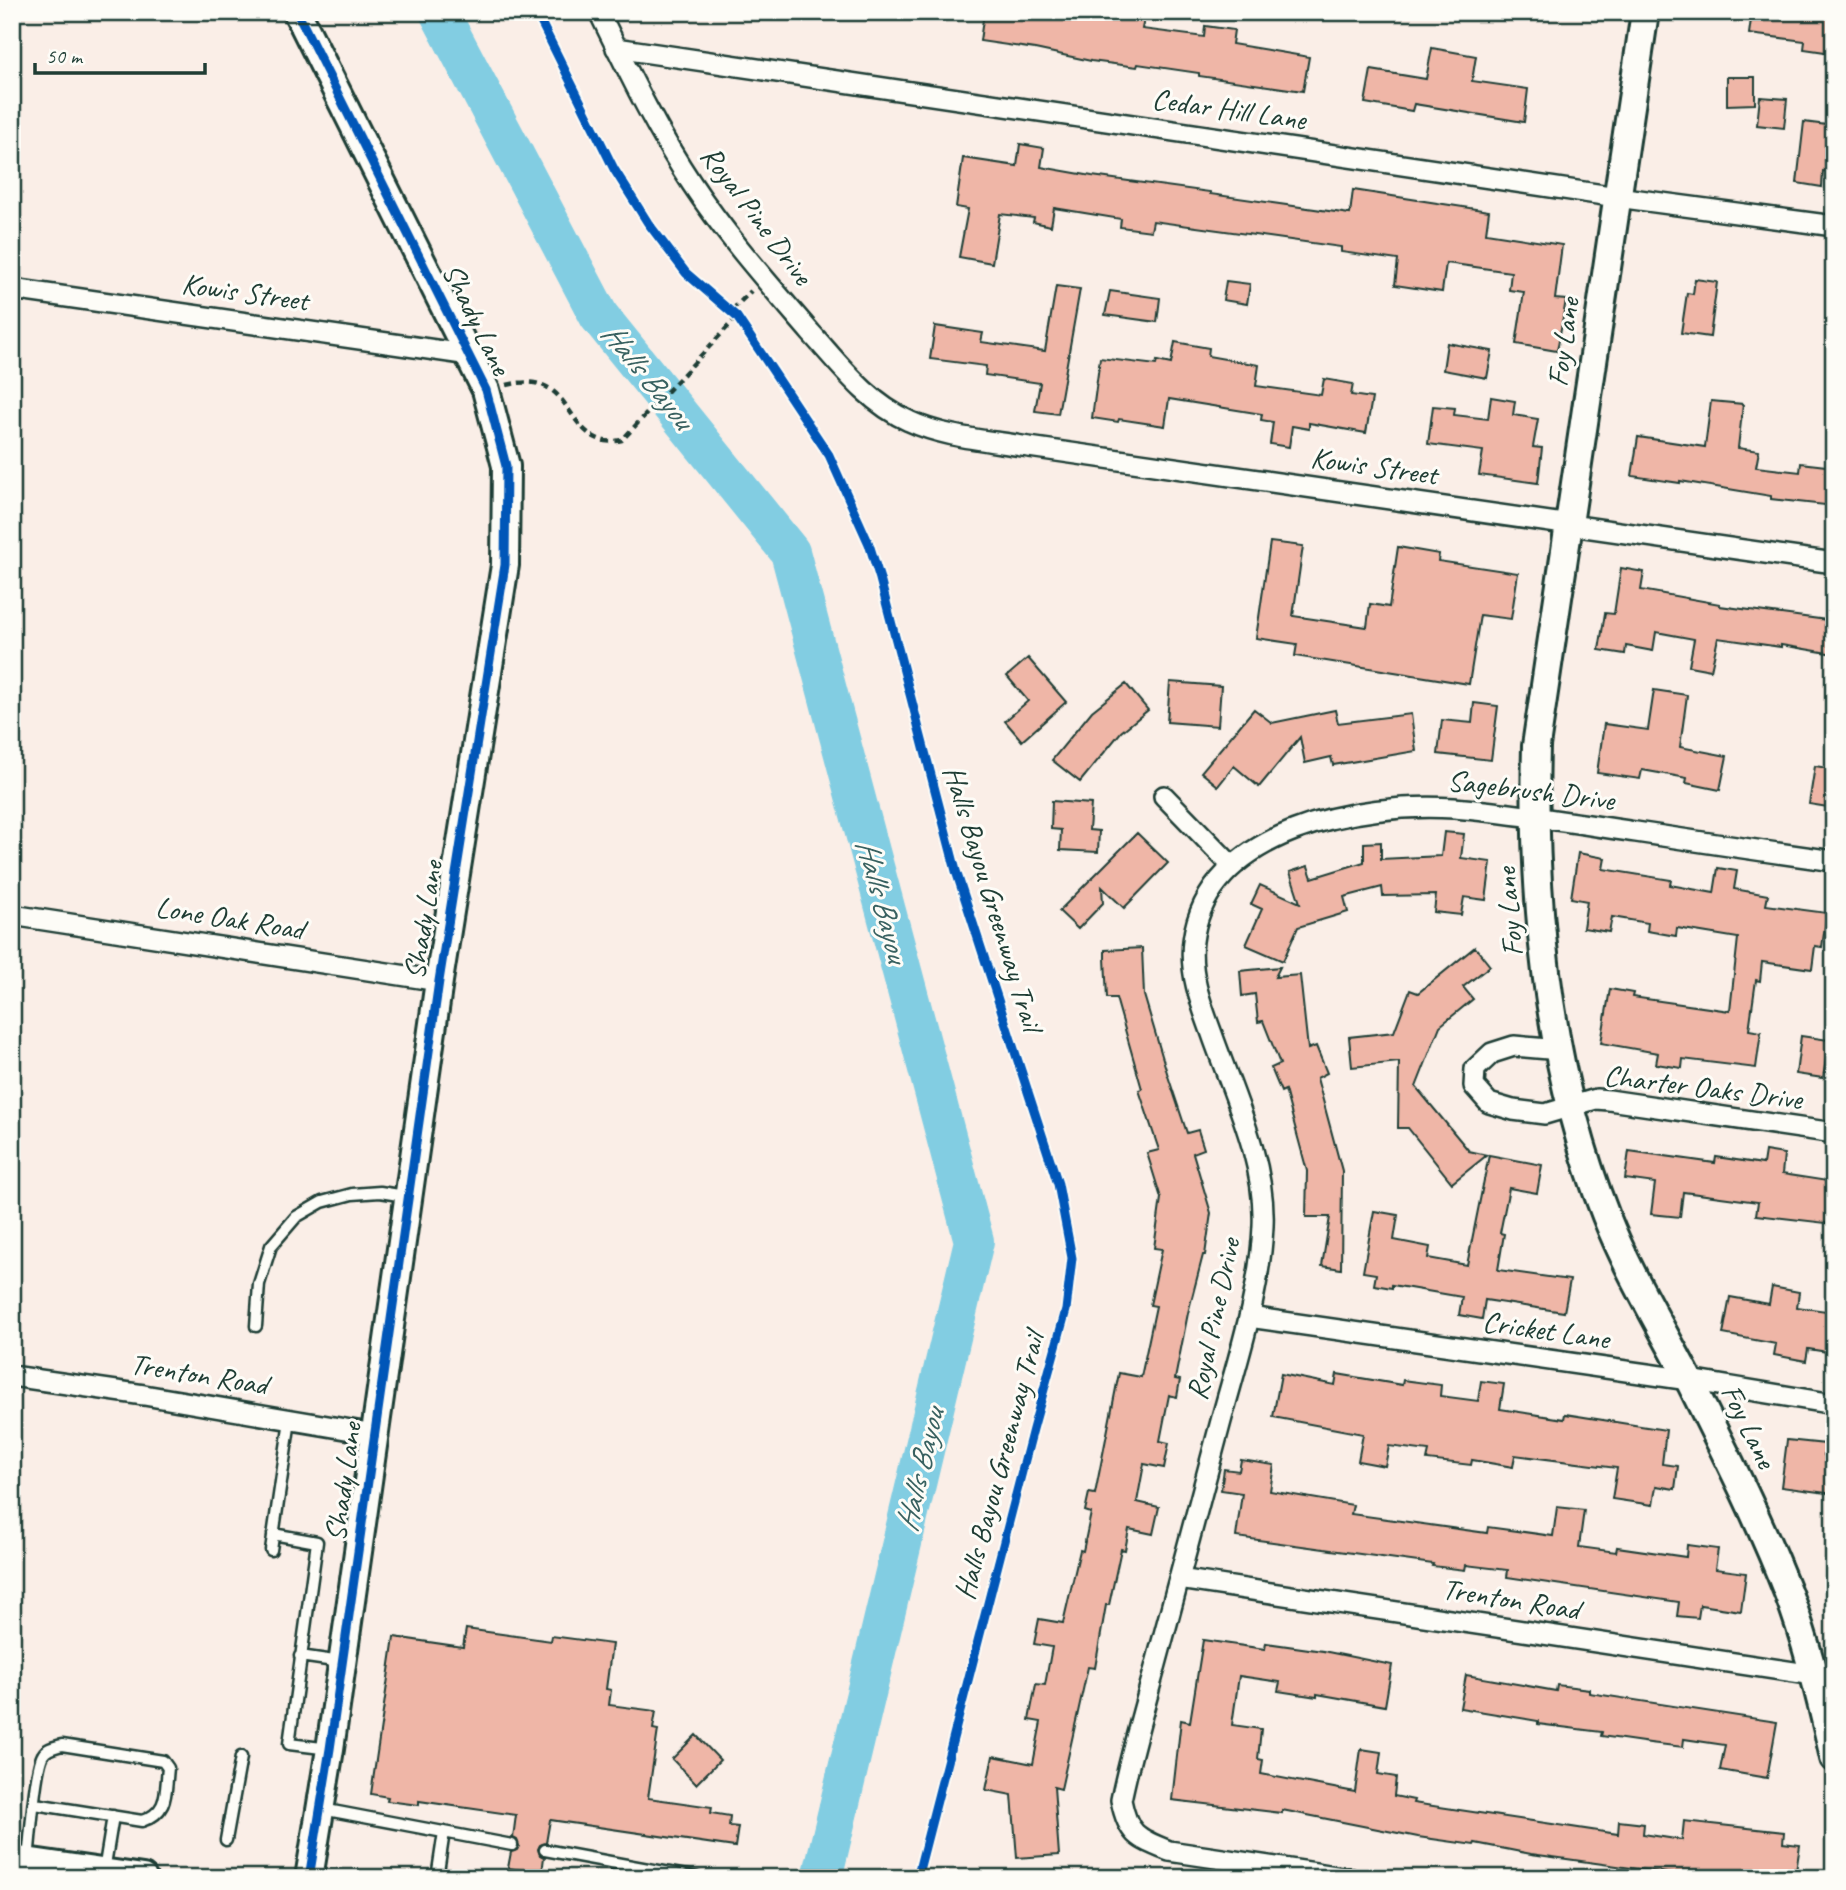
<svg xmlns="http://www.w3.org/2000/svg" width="1846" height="1890" font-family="Caveat,sans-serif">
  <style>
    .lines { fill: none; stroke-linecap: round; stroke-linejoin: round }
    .river { stroke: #82cde2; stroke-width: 40 }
    .building { fill: #efb6a7; stroke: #1f3d34; stroke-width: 2 }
    .lane-casing { stroke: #1f3d34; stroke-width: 15 }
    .street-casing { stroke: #1f3d34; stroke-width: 24 }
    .secondary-casing { stroke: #1f3d34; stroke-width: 32 }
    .path { stroke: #1f3d34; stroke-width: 4.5; stroke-dasharray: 7 5; stroke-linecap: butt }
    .lane { stroke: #fdfcf7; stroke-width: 10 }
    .street { stroke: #fdfcf7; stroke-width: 19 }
    .secondary { stroke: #fdfcf7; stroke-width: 26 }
    .cycleway-casing { stroke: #fdfcf7; stroke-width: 13 }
    .cycleway { stroke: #0057b8; stroke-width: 9 }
    .labels { text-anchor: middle; stroke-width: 6; stroke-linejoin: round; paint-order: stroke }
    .street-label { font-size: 30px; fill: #1f3d34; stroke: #fdfcf7 }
    .water-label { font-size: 32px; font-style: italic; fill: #386160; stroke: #fdfcf7 }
  </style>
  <rect width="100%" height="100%" fill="#faeee7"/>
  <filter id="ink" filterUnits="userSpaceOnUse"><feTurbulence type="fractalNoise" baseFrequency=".0143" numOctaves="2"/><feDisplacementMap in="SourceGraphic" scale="14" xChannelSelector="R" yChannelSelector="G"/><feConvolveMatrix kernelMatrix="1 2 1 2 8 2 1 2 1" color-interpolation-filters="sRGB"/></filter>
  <g filter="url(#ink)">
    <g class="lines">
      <path class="river" d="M 439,12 L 599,316 L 790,552 L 974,1241 L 822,1878"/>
    </g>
    <path class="building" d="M 984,12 L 1078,12 L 1095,15 L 1096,13 L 1144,19 L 1142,29 L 1204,37 L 1205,26 L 1234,30 L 1232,44 L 1309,57 L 1303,91 L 1199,76 L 1199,73 L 1138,64 L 1137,67 L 1091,61 L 1035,49 L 980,41 Z
      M 1752,12 L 1809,18 L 1809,12 L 1834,12 L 1832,53 L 1804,49 L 1805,41 L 1749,34 Z
      M 1432,48 L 1476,56 L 1472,81 L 1528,89 L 1524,122 L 1414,104 L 1412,111 L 1365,103 L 1371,70 L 1426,79 Z
      M 1727,77 L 1755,77 L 1755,104 L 1727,105 Z
      M 1760,97 L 1787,99 L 1784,128 L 1757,125 Z
      M 1804,122 L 1834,126 L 1834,172 L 1823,171 L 1822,187 L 1797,183 Z
      M 1020,144 L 1044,148 L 1041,167 L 1092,176 L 1210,192 L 1210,194 L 1350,214 L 1353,190 L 1489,211 L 1486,233 L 1562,245 L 1555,299 L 1566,300 L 1557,351 L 1516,344 L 1524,292 L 1509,290 L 1511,272 L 1446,263 L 1442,292 L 1395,285 L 1398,260 L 1341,252 L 1341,247 L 1153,221 L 1151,231 L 1120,227 L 1121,219 L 1054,208 L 1051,226 L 1033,222 L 1034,218 L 1000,214 L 992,263 L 959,257 L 968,209 L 956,207 L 963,158 L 1017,166 Z
      M 1695,279 L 1717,282 L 1710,337 L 1681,333 L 1687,293 L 1693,294 Z
      M 1226,281 L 1250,284 L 1247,304 L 1223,300 Z
      M 1056,286 L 1080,289 L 1058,414 L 1035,411 L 1040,383 L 985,375 L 986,366 L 930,359 L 935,326 L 983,333 L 981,342 L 1045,351 Z
      M 1110,291 L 1160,298 L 1157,322 L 1105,315 Z
      M 1175,342 L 1209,348 L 1208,356 L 1259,365 L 1256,386 L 1321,395 L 1324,379 L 1353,384 L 1351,395 L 1372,398 L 1366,433 L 1309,423 L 1309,429 L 1292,426 L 1289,447 L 1270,444 L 1273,422 L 1261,420 L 1262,414 L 1169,399 L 1165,426 L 1119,419 L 1118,422 L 1092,418 L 1100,358 L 1156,365 L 1157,361 L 1171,364 Z
      M 1447,343 L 1492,351 L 1487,378 L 1443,370 Z
      M 1491,397 L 1515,401 L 1513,415 L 1538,419 L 1533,447 L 1542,448 L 1538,483 L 1479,475 L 1483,451 L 1428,444 L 1433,406 L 1455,408 L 1454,415 L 1488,419 Z
      M 1711,401 L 1743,404 L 1738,448 L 1759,451 L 1756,467 L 1800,472 L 1801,463 L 1834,467 L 1834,506 L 1771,499 L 1771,496 L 1680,481 L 1680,483 L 1632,476 L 1638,437 L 1705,447 Z
      M 1270,542 L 1303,546 L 1293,616 L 1367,627 L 1370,604 L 1389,607 L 1398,547 L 1439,554 L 1438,561 L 1518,573 L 1511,619 L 1480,615 L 1469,684 L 1295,656 L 1297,644 L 1256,638 Z
      M 1621,568 L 1644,572 L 1641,590 L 1720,604 L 1720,606 L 1834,621 L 1834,654 L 1781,645 L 1781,647 L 1718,638 L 1711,670 L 1689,666 L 1694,639 L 1656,632 L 1653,651 L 1626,646 L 1625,654 L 1599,650 L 1605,613 L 1614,614 Z
      M 1028,658 L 1066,702 L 1022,741 L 1005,721 L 1028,701 L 1007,676 Z
      M 1170,682 L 1221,686 L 1218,726 L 1167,722 Z
      M 1126,684 L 1148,710 L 1121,732 L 1080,782 L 1052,760 L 1092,711 Z
      M 1654,690 L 1687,695 L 1680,747 L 1727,756 L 1720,790 L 1686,783 L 1687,778 L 1642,770 L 1640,779 L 1597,773 L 1604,724 L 1648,730 Z
      M 1474,703 L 1498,706 L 1491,760 L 1438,754 L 1442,720 L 1472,723 Z
      M 1254,709 L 1272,723 L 1335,710 L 1338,723 L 1411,714 L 1416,751 L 1333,765 L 1331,757 L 1305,763 L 1300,737 L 1259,787 L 1234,766 L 1218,786 L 1201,772 Z
      M 1815,766 L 1834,769 L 1834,808 L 1809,804 Z
      M 1052,801 L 1091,804 L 1089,830 L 1099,831 L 1098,852 L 1060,850 L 1061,830 L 1051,829 Z
      M 1444,832 L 1464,834 L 1461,858 L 1491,862 L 1486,900 L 1464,897 L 1461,915 L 1434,912 L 1436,895 L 1383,896 L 1382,887 L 1344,897 L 1348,912 L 1298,927 L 1283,961 L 1246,945 L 1262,909 L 1251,904 L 1260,885 L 1300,903 L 1290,872 L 1308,866 L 1312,878 L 1364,862 L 1364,843 L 1381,842 L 1381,859 L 1441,856 Z
      M 1137,833 L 1168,863 L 1124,908 L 1102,887 L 1103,903 L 1078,929 L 1059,911 Z
      M 1578,853 L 1605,858 L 1603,869 L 1671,880 L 1670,885 L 1714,893 L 1718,868 L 1737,871 L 1734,889 L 1768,895 L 1766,905 L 1827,913 L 1822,947 L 1815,946 L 1812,969 L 1762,962 L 1760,981 L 1756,980 L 1749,1030 L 1761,1032 L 1756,1068 L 1683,1059 L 1682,1068 L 1656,1064 L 1658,1053 L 1601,1043 L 1610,989 L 1633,993 L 1632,997 L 1730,1011 L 1738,938 L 1677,928 L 1676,936 L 1647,931 L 1648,923 L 1612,917 L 1609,932 L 1583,928 L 1587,901 L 1571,898 Z
      M 1475,947 L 1490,966 L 1463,987 L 1473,999 L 1440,1026 L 1416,1087 L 1469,1151 L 1487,1155 L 1452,1183 L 1408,1128 L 1398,1128 L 1399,1062 L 1352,1067 L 1349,1037 L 1394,1032 L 1410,990 L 1418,993 Z
      M 1142,948 L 1144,995 L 1168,1076 L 1187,1133 L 1198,1130 L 1204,1149 L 1193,1153 L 1211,1213 L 1205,1255 L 1203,1255 L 1188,1313 L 1175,1379 L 1180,1380 L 1177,1397 L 1169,1395 L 1160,1441 L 1169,1443 L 1164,1468 L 1144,1464 L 1137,1502 L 1159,1507 L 1153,1534 L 1129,1529 L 1125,1550 L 1121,1549 L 1109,1605 L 1106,1605 L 1095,1668 L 1088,1667 L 1061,1789 L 1054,1787 L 1059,1855 L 1017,1858 L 1012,1795 L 986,1790 L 993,1756 L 1033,1764 L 1041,1722 L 1029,1720 L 1036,1684 L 1045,1685 L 1052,1647 L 1034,1644 L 1039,1619 L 1063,1623 L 1080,1550 L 1083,1551 L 1091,1513 L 1085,1511 L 1089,1493 L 1095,1494 L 1119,1373 L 1141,1377 L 1156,1306 L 1150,1305 L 1162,1249 L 1154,1248 L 1161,1198 L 1147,1153 L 1159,1150 L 1139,1090 L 1142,1089 L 1116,998 L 1107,998 L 1105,958 L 1105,950 Z
      M 1280,967 L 1275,977 L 1300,975 L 1308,1049 L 1316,1046 L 1327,1073 L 1317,1078 L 1342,1171 L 1341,1269 L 1322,1266 L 1330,1217 L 1306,1217 L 1307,1171 L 1285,1090 L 1281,1092 L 1271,1068 L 1280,1064 L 1263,1021 L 1258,1022 L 1255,994 L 1242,996 L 1240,971 Z
      M 1801,1036 L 1829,1040 L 1823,1078 L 1796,1074 Z
      M 1629,1151 L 1715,1163 L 1716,1157 L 1763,1164 L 1765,1151 L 1784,1154 L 1782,1174 L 1834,1182 L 1834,1224 L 1756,1215 L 1758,1202 L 1683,1192 L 1680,1217 L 1651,1214 L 1655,1183 L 1625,1179 Z
      M 1489,1155 L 1542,1165 L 1537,1193 L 1509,1188 L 1500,1233 L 1504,1234 L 1498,1270 L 1570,1280 L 1564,1312 L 1485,1300 L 1482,1319 L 1459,1315 L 1462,1297 L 1392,1285 L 1392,1288 L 1374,1285 L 1376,1274 L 1363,1272 L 1374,1211 L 1398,1215 L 1394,1240 L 1430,1247 L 1428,1258 L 1467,1265 Z
      M 1772,1287 L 1799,1292 L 1797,1307 L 1834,1312 L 1834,1353 L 1808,1349 L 1806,1361 L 1774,1355 L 1776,1344 L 1723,1334 L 1730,1297 L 1769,1304 Z
      M 1281,1374 L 1335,1385 L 1337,1374 L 1402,1385 L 1403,1380 L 1441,1385 L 1440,1396 L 1478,1401 L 1481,1381 L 1504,1384 L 1500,1409 L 1564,1419 L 1565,1414 L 1666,1430 L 1662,1464 L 1678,1466 L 1675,1489 L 1656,1486 L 1653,1505 L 1612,1499 L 1617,1468 L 1515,1455 L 1513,1467 L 1472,1460 L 1471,1465 L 1427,1460 L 1429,1451 L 1389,1446 L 1385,1466 L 1358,1461 L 1363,1434 L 1273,1417 Z
      M 1787,1440 L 1825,1444 L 1824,1455 L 1834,1456 L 1834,1494 L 1781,1487 Z
      M 1241,1460 L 1274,1465 L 1270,1491 L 1353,1505 L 1351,1514 L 1487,1533 L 1488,1527 L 1553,1536 L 1557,1507 L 1584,1510 L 1579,1547 L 1616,1552 L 1617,1547 L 1686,1557 L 1687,1545 L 1718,1549 L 1715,1569 L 1746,1573 L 1741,1611 L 1700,1605 L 1698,1618 L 1677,1616 L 1679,1602 L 1507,1577 L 1508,1570 L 1466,1565 L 1465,1570 L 1432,1566 L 1433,1564 L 1236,1537 L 1242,1493 L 1221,1490 L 1224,1469 L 1239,1471 Z
      M 466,1629 L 551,1641 L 552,1636 L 612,1644 L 606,1689 L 611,1690 L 609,1705 L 656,1711 L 653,1729 L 658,1730 L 648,1798 L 712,1807 L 711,1813 L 730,1816 L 729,1826 L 738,1827 L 735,1847 L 550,1820 L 546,1843 L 540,1845 L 538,1849 L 540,1855 L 544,1857 L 542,1873 L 508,1868 L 511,1852 L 517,1850 L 519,1846 L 517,1840 L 513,1838 L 516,1815 L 419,1801 L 419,1805 L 387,1801 L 388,1797 L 371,1794 L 394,1637 L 463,1647 Z
      M 1203,1640 L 1265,1649 L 1266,1643 L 1323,1651 L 1392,1665 L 1385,1706 L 1317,1694 L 1317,1697 L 1278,1691 L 1280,1682 L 1239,1676 L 1232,1725 L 1261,1729 L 1258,1759 L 1263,1760 L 1261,1774 L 1355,1792 L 1361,1749 L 1381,1752 L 1378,1774 L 1396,1777 L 1394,1796 L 1414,1800 L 1413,1803 L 1618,1834 L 1619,1821 L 1644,1824 L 1643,1834 L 1682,1840 L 1684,1821 L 1784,1832 L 1783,1843 L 1800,1845 L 1795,1878 L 1716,1878 L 1667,1873 L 1531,1854 L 1475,1843 L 1474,1845 L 1418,1837 L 1282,1810 L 1282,1813 L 1172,1800 L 1181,1720 L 1190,1722 Z
      M 1466,1675 L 1556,1691 L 1557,1685 L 1589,1689 L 1589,1693 L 1777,1722 L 1767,1778 L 1720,1770 L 1725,1745 L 1684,1739 L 1683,1747 L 1650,1743 L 1601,1736 L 1602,1732 L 1538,1724 L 1538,1721 L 1460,1708 Z
      M 696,1735 L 720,1760 L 696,1784 L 672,1759 Z"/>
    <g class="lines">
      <defs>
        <path id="lane" d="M 256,1326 L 259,1284 L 271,1246 L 296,1217 L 322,1202 L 352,1194 L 380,1192 L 405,1196
          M 273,1534 L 317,1542 L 289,1744 L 330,1749
          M 271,1550 L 290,1420
          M 300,1656 L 341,1662
          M 322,1809 L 512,1845
          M 226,1840 L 241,1757
          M 545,1850 L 697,1878
          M 28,1861 C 30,1841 35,1768 43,1755 C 47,1748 55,1747 62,1745 L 163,1761 L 168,1768 C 165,1793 169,1812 142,1821 L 35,1804
          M 104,1871 L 113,1816
          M 437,1878 L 444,1832"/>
        <path id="street" d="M 599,12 C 628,71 656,130 692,184 C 727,237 770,285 811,333 C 840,365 868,403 909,421 C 943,437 985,440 1022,446 L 1834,563
          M 616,48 L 1617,197 L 1834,226
          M 12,289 L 470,355
          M 1164,796 L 1232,866
          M 12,915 L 439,981
          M 1560,1050 L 1514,1046 L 1492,1053 L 1475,1069 L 1474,1086 L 1489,1103 L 1513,1110 L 1545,1114 L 1596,1099 L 1609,1100 L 1834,1133
          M 1249,1317 L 1689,1380 L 1834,1404
          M 12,1376 L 144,1395 L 375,1434
          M 1179,1579 L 1834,1678
          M 1349,1878 L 1169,1851 C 1137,1838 1128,1835 1121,1800 C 1131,1751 1146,1702 1159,1653 C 1180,1576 1200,1499 1221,1421 C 1238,1358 1260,1293 1263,1226 C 1266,1161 1233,1094 1212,1034 C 1201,1004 1189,973 1193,941 C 1207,829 1362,802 1454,808 C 1515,813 1576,823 1636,832 C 1702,842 1768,852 1834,861"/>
        <path id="secondary" d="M 297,12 L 486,390 L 506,466 L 505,565 L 439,981 L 330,1749 L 309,1878
          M 1645,12 L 1536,746 C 1532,903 1548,1069 1606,1216 C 1629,1274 1662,1328 1691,1384 C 1725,1452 1760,1521 1788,1593 C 1808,1646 1822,1703 1834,1758
          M 12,1859 L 143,1878"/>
      </defs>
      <use href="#lane" class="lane-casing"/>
      <use href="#street" class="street-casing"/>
      <use href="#secondary" class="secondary-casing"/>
      <path class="path" d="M 732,310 L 751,291
        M 507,385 C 572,369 562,431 605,441 C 610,442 617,441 622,440 L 737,317"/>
      <use href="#lane" class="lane"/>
      <use href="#street" class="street"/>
      <use href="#secondary" class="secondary"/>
      <defs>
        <path id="cycleway" d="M 297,12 L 486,390 L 506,466 L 505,565 L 439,981 L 330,1749 L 309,1878
          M 536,12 L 614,169 L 648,223 L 686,273 L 737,317 L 829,455 L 869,544 L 880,579 L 956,871 L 1058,1184 L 1072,1258 L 1066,1310 L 1033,1429 L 917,1878"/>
      </defs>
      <use href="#cycleway" class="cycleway-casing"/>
      <use href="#cycleway" class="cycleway"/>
    </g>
  </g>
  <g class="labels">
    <g class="street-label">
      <text transform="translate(1229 109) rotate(8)" y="10">Cedar Hill Lane</text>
      <text transform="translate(757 215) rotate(53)" y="10">Royal Pine Drive</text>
      <text transform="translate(245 292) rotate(8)" y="10">Kowis Street</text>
      <text transform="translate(477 319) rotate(64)" y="10">Shady Lane</text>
      <text transform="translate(1563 342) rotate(-82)" y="10">Foy Lane</text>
      <text transform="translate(1374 466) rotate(8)" y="10">Kowis Street</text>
      <text transform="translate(1531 790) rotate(7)" y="10">Sagebrush Drive</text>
      <text transform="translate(993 898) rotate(73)" y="10">Halls Bayou Greenway Trail</text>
      <text transform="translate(1509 912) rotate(-95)" y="10">Foy Lane</text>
      <text transform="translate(230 918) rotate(9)" y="10">Lone Oak Road</text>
      <text transform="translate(423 920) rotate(-81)" y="10">Shady Lane</text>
      <text transform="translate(1703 1087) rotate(7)" y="10">Charter Oaks Drive</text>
      <text transform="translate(1213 1319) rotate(-78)" y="10">Royal Pine Drive</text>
      <text transform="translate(1546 1330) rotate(8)" y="10">Cricket Lane</text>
      <text transform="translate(199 1374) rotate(9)" y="10">Trenton Road</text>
      <text transform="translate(1749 1426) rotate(64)" y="10">Foy Lane</text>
      <text transform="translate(999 1466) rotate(-75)" y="10">Halls Bayou Greenway Trail</text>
      <text transform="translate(343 1482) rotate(-82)" y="10">Shady Lane</text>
      <text transform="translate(1511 1599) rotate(9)" y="10">Trenton Road</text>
    </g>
    <g class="water-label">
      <text transform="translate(648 375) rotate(51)" y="11">Halls Bayou</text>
      <text transform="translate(883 900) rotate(75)" y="11">Halls Bayou</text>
      <text transform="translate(919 1470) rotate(-77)" y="11">Halls Bayou</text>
    </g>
  </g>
  <rect width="1846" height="1890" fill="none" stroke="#fdfcf7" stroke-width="42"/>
  <rect x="21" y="21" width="1804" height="1848" fill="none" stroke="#1f3d34" stroke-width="2.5" filter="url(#ink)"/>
  <path d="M35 63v10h170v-10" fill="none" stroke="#1f3d34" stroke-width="3.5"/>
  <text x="46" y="63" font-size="21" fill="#1f3d34" stroke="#fdfcf7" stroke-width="5" paint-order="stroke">50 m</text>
</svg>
